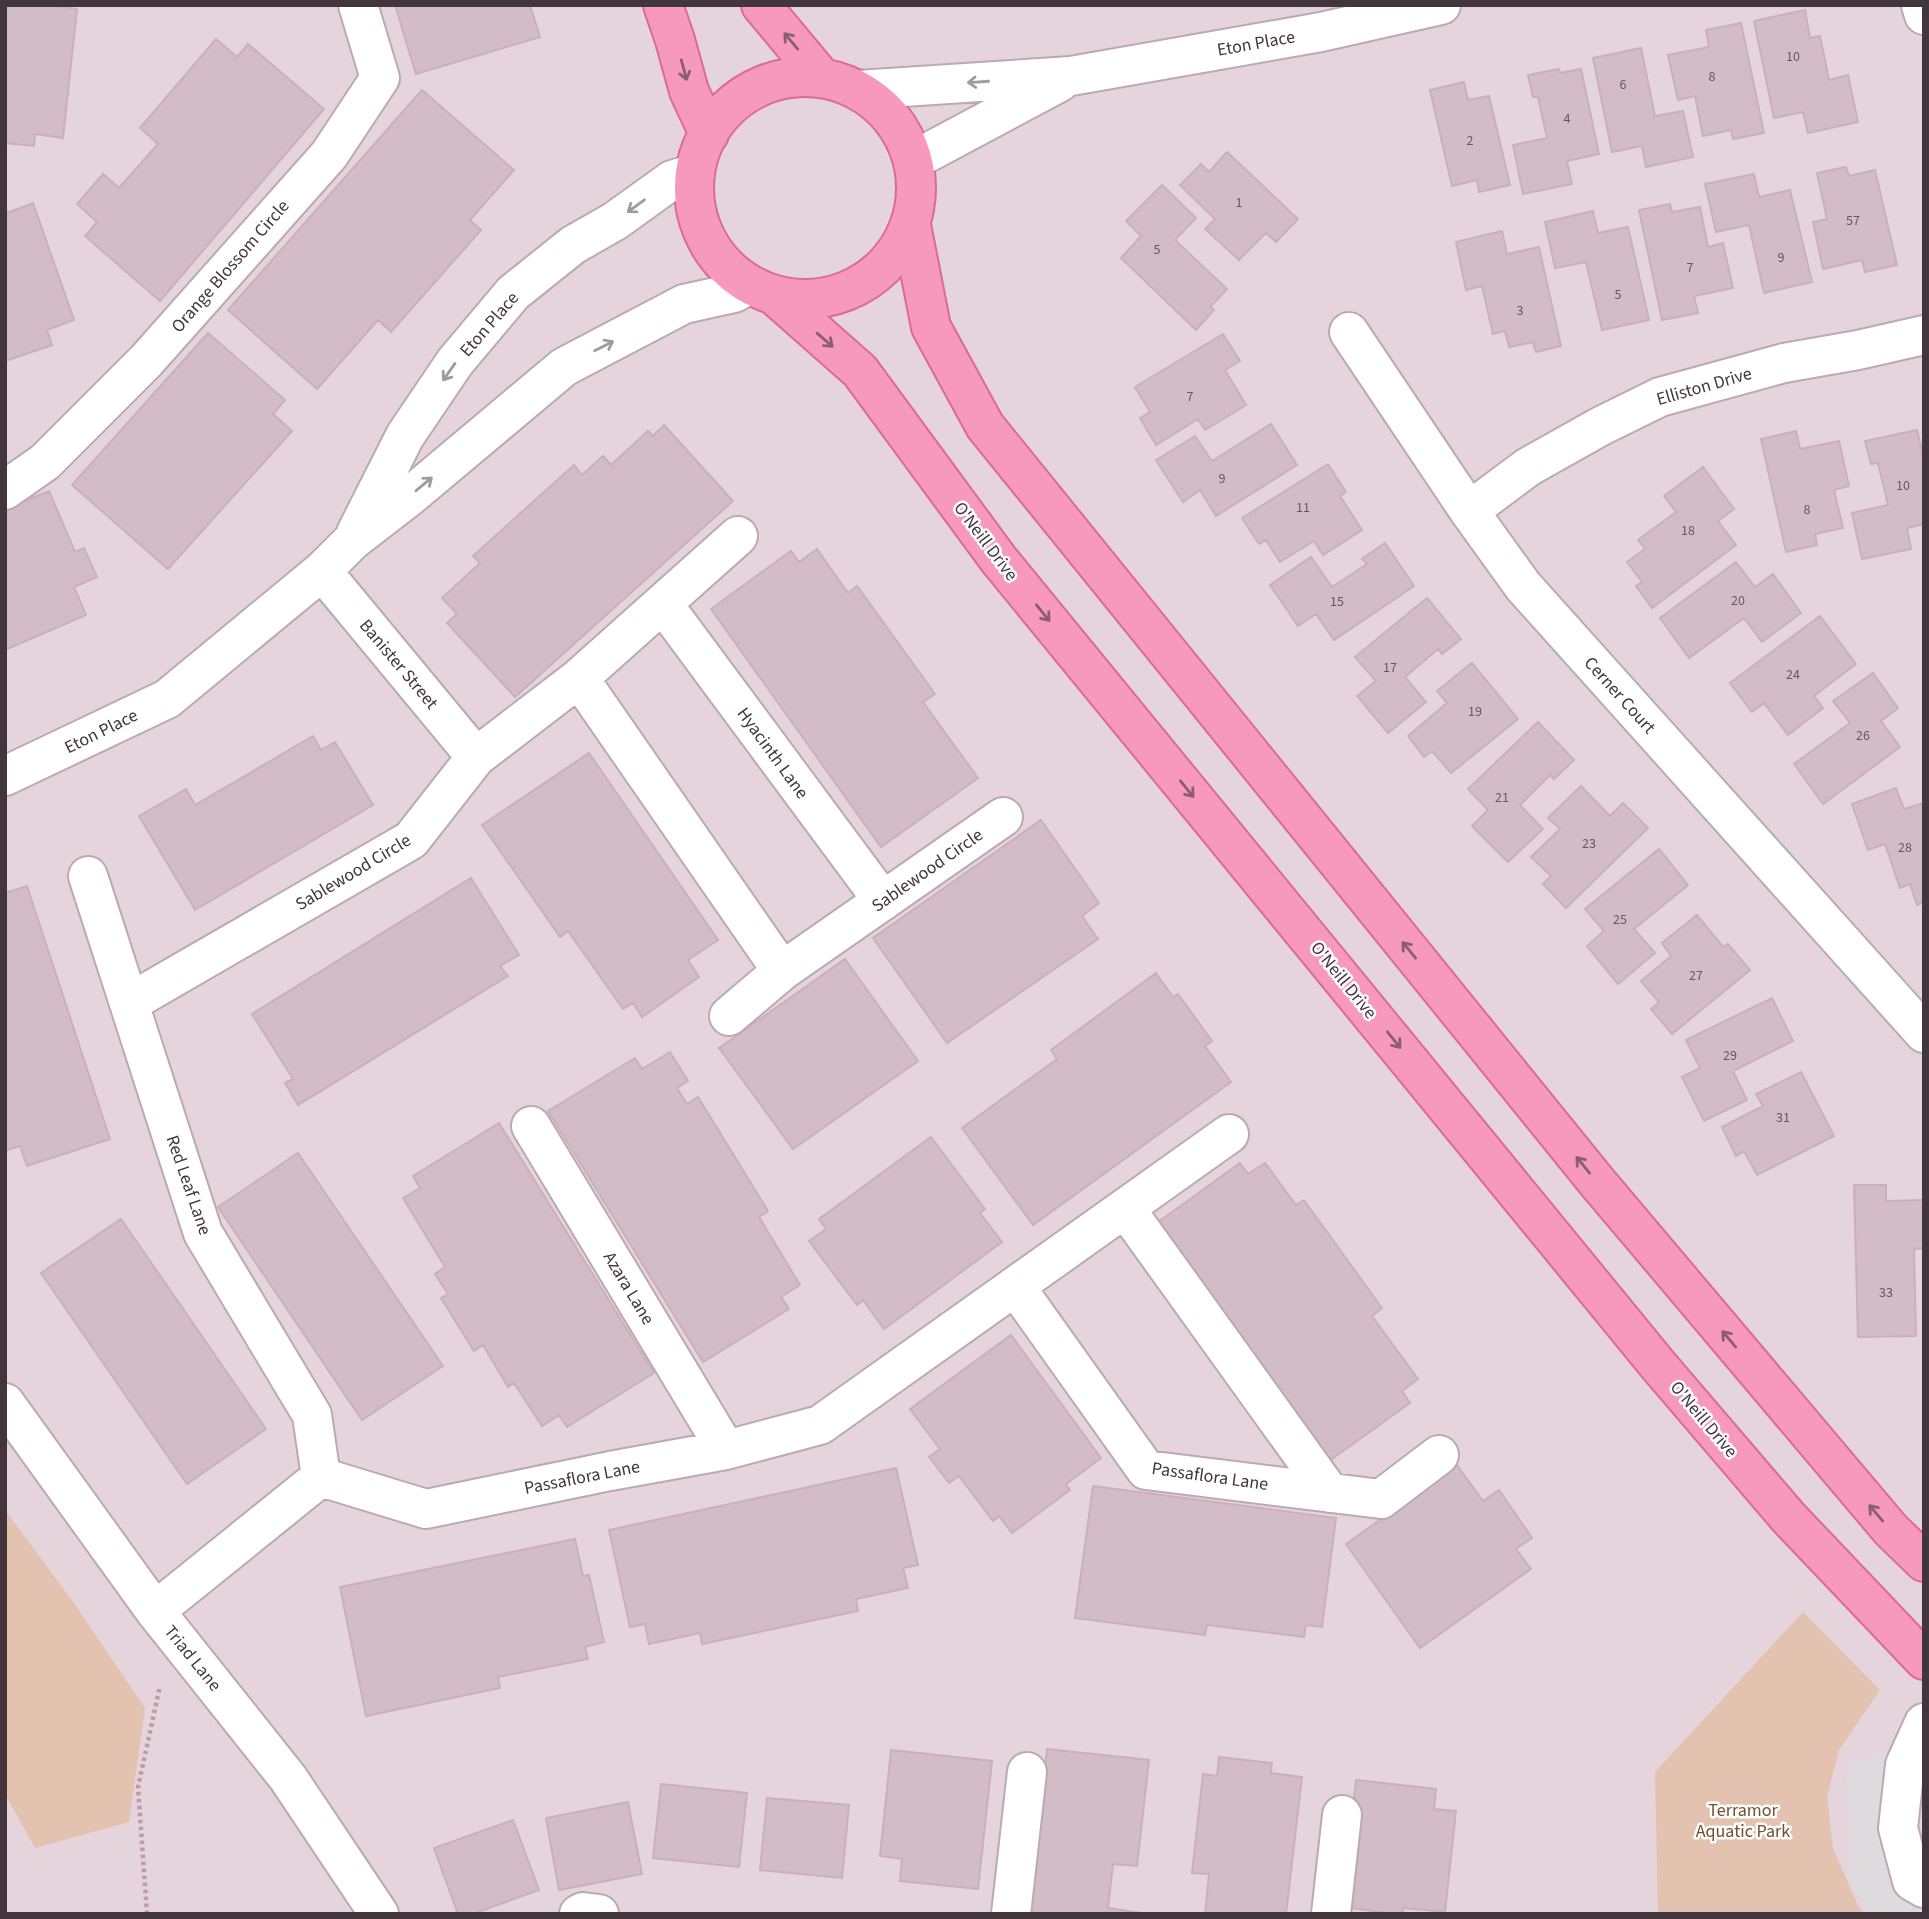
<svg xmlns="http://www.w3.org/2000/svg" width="1929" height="1919" font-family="'Source Sans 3',sans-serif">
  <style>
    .residential { fill: #e5d4db }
    .green { fill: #e3c2b0 }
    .parking { fill: #dfdadd }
    .building { fill: #d2bcc7; stroke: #ccafbd; stroke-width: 2 }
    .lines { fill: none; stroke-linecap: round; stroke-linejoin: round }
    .minor-casing { stroke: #bca9b2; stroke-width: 42 }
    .major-casing { stroke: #db6a97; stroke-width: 42 }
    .path { stroke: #bd9baa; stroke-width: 4.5; stroke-dasharray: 3.5 3.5; stroke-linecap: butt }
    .minor { stroke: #fff; stroke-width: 38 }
    .major { stroke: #f799bd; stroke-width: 38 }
    .oneway { stroke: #8b5d70 }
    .oneway2 { stroke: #a19a9e }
    .labels { text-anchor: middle; stroke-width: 5; stroke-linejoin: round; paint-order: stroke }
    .number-label { font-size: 14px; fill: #67575f }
    .street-label { font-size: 18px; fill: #43353c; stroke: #fff }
    .park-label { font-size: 18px; fill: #71502d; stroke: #fff }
  </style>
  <rect width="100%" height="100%" fill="#f1e5ea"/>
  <path class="residential" d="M 5,5 L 1924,5 L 1924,1914 L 5,1914 Z"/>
  <path class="green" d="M 5,1510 L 71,1599 L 145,1708 L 129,1822 L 35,1848 L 5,1794 Z
    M 1803,1612 L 1880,1690 L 1839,1750 L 1827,1796 L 1833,1848 L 1859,1908 L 1865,1914 L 1658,1914 L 1655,1772 Z"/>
  <path class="parking" d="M 1924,1723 L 1924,1914 L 1867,1914 L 1848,1878 L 1847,1765 L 1884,1753 Z"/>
  <path class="building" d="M 5,5 L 50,5 L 77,9 L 63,138 L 35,134 L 34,146 L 5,143 Z
    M 395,5 L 530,5 L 540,37 L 416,74 Z
    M 1805,10 L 1810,38 L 1820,36 L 1829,80 L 1848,75 L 1858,122 L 1808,133 L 1803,112 L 1774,118 L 1754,21 Z
    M 1741,23 L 1764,133 L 1733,139 L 1731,130 L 1703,136 L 1695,96 L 1678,100 L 1668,55 L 1709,47 L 1706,30 Z
    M 216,39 L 237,57 L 248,44 L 324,109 L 160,301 L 85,236 L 97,222 L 77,204 L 103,174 L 119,188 L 158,144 L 140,128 Z
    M 1641,48 L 1655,116 L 1683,111 L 1693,157 L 1646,167 L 1642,146 L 1612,152 L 1593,58 Z
    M 1559,69 L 1560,73 L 1581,69 L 1599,154 L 1567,161 L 1572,184 L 1523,194 L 1513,145 L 1547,138 L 1538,97 L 1533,97 L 1528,75 Z
    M 1464,82 L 1468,100 L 1489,96 L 1510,185 L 1479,192 L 1477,180 L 1452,186 L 1430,90 Z
    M 422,90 L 514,170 L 470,220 L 481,230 L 391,332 L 378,320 L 317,389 L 228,310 Z
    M 1227,152 L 1298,219 L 1276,242 L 1266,233 L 1239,260 L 1205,229 L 1215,219 L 1180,185 L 1201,164 L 1209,172 Z
    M 1846,167 L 1849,176 L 1875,170 L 1897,265 L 1865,272 L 1862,260 L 1823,269 L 1813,222 L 1827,219 L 1817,173 Z
    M 1754,174 L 1759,197 L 1790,190 L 1812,282 L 1764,293 L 1749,225 L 1716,232 L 1705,184 Z
    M 1162,185 L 1196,218 L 1175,240 L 1227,289 L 1210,307 L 1214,310 L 1196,330 L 1121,258 L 1141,236 L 1126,221 Z
    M 33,203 L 74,320 L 47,330 L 52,345 L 5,361 L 5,207 L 7,213 Z
    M 1670,204 L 1672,212 L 1700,207 L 1708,247 L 1723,243 L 1733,288 L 1694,296 L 1698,313 L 1662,320 L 1639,210 Z
    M 1593,211 L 1598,233 L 1628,227 L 1649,320 L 1602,330 L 1586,262 L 1555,268 L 1545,222 Z
    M 1502,231 L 1507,254 L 1539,247 L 1561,346 L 1536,352 L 1533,342 L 1509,347 L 1505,331 L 1493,334 L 1482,286 L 1466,290 L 1456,242 Z
    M 208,333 L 285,400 L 273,414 L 292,431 L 168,569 L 72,485 Z
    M 1223,334 L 1240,361 L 1225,370 L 1246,405 L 1205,430 L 1198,419 L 1156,445 L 1140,418 L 1150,412 L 1135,387 Z
    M 1271,424 L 1297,465 L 1216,516 L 1200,490 L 1183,502 L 1156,460 L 1195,436 L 1212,461 Z
    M 664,425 L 733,501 L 515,697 L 447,623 L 457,614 L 442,598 L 480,563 L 473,556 L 574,465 L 582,475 L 603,456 L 611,465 L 648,431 L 653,436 Z
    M 1917,430 L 1924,458 L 1924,524 L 1907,528 L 1911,549 L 1862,559 L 1852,513 L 1888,505 L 1878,463 L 1871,464 L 1865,441 Z
    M 1796,431 L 1800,449 L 1839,441 L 1849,486 L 1834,490 L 1843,528 L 1815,534 L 1817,545 L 1786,552 L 1761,439 Z
    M 1328,464 L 1346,492 L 1340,496 L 1362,530 L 1323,555 L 1314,541 L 1280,562 L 1266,540 L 1259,544 L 1242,518 Z
    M 1703,467 L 1734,509 L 1718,521 L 1736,545 L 1652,608 L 1636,586 L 1642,582 L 1627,562 L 1645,549 L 1638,540 L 1676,512 L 1664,496 Z
    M 49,491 L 75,552 L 84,548 L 97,577 L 74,587 L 86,615 L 5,650 L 5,509 Z
    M 1385,543 L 1414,586 L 1334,640 L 1316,614 L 1298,626 L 1270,585 L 1311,557 L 1332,587 L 1367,564 L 1362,559 Z
    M 817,549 L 848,593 L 857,586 L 935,694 L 923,702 L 978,778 L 881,847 L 711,609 L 791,551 L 799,562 Z
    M 1736,562 L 1755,587 L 1773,574 L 1801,613 L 1762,642 L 1744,618 L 1689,658 L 1660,618 Z
    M 1427,598 L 1461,639 L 1442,654 L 1438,649 L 1405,677 L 1426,702 L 1388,733 L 1357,696 L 1376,681 L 1355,657 Z
    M 1820,616 L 1856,664 L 1814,696 L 1823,708 L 1788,735 L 1764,703 L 1752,712 L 1730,683 Z
    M 1472,663 L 1518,719 L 1451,773 L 1432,751 L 1424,757 L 1408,736 L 1447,703 L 1437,691 Z
    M 1873,673 L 1898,708 L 1881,721 L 1900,747 L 1823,804 L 1794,764 L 1850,723 L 1833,701 Z
    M 1538,722 L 1574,760 L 1554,779 L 1550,775 L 1520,805 L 1543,829 L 1508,862 L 1472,826 L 1488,810 L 1468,789 Z
    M 313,736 L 321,750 L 335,742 L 373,805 L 195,910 L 139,816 L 186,789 L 195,805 Z
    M 589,753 L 718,940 L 688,960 L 699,977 L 642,1017 L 633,1003 L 623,1009 L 568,931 L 560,937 L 482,825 Z
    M 1581,786 L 1610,816 L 1623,803 L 1648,828 L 1566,908 L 1543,884 L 1551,876 L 1531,857 L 1560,829 L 1548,818 Z
    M 1896,788 L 1904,809 L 1924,803 L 1924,902 L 1917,905 L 1910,884 L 1900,888 L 1885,844 L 1868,850 L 1852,804 Z
    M 1041,820 L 1099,903 L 1082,916 L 1098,939 L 947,1043 L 873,938 Z
    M 1659,849 L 1688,885 L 1634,929 L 1655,953 L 1618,984 L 1587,946 L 1604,931 L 1585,909 Z
    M 471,878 L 519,955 L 500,966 L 508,976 L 298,1105 L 285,1083 L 293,1079 L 252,1014 Z
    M 27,886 L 110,1139 L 27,1166 L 20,1146 L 7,1150 L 5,1143 L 5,893 Z
    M 1697,915 L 1723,947 L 1728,944 L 1750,970 L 1672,1034 L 1651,1009 L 1659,1002 L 1641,981 L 1671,956 L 1662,943 Z
    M 845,959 L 918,1061 L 793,1149 L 719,1048 Z
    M 1156,973 L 1173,997 L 1178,994 L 1212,1041 L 1205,1046 L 1231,1082 L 1033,1225 L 962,1128 L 1057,1059 L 1051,1050 Z
    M 1772,998 L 1793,1041 L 1733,1071 L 1747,1100 L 1704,1121 L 1682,1077 L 1700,1068 L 1686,1040 Z
    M 670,1052 L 688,1081 L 677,1088 L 687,1104 L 698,1097 L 768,1211 L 759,1217 L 800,1285 L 781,1297 L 789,1309 L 703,1362 L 548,1111 L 635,1058 L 642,1069 Z
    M 1801,1072 L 1834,1136 L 1757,1175 L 1744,1151 L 1736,1156 L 1722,1127 L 1763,1106 L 1756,1094 Z
    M 499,1123 L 654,1373 L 567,1427 L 559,1415 L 542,1426 L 514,1383 L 508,1387 L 483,1345 L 474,1351 L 441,1298 L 448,1294 L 435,1274 L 445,1267 L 403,1198 L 420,1188 L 413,1176 Z
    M 931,1137 L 985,1209 L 980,1213 L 1002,1242 L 884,1329 L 863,1300 L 857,1305 L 809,1241 L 826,1229 L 819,1219 Z
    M 298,1153 L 443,1366 L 362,1420 L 218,1207 Z
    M 1240,1163 L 1248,1174 L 1265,1163 L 1296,1205 L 1304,1200 L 1382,1308 L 1372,1316 L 1418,1379 L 1402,1391 L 1410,1403 L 1329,1461 L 1157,1223 Z
    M 1854,1185 L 1886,1185 L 1886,1201 L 1924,1200 L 1924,1248 L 1914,1249 L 1916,1336 L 1858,1337 Z
    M 121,1219 L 266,1429 L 187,1484 L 41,1273 Z
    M 1011,1335 L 1101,1458 L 1066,1484 L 1070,1490 L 1012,1533 L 999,1516 L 993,1521 L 959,1476 L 949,1483 L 929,1457 L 940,1449 L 910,1409 Z
    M 1457,1465 L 1483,1501 L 1499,1490 L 1532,1538 L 1516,1549 L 1531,1569 L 1420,1648 L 1346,1544 Z
    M 896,1468 L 918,1565 L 903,1568 L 908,1588 L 856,1599 L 858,1611 L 702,1644 L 700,1633 L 649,1644 L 645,1624 L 630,1627 L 609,1530 Z
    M 1093,1486 L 1336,1518 L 1322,1627 L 1306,1625 L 1304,1637 L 1207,1625 L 1205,1635 L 1075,1618 Z
    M 575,1539 L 583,1576 L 589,1575 L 604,1642 L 585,1647 L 588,1659 L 498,1677 L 500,1688 L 366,1716 L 340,1587 Z
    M 1047,1749 L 1149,1760 L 1137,1866 L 1113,1864 L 1108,1908 L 1149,1914 L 1029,1914 Z
    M 891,1750 L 992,1761 L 978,1889 L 900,1881 L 902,1859 L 880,1856 Z
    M 1219,1757 L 1272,1763 L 1271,1773 L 1302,1777 L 1286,1914 L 1205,1914 L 1209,1874 L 1192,1873 L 1203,1774 L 1217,1776 Z
    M 1356,1780 L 1436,1789 L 1434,1809 L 1456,1811 L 1445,1912 L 1403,1908 L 1403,1914 L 1396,1914 L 1342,1907 Z
    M 661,1784 L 747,1793 L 739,1867 L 653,1858 Z
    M 767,1798 L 849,1805 L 842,1878 L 760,1870 Z
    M 628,1802 L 642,1874 L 559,1890 L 546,1818 Z
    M 513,1820 L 539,1890 L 473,1914 L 458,1914 L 434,1848 Z"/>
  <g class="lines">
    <defs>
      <path id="minor" d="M 1921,5 L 1924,15
        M 858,90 L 1071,76 L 1321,32 L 1441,5
        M 914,160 L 1060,82
        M 1349,332 L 1469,511 L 1523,586 L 1924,1033
        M 5,490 L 45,462 L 146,361 L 329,155 L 380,78 L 358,5
        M 1469,511 L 1528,467 L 1601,426 L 1660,397 L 1784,363 L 1858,350 L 1924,335
        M 356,533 L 405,436 L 455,362 L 513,293 L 573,245 L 615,221 L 672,180 L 695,173
        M 322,571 L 476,757
        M 663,604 L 883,901
        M 579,678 L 782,971
        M 5,776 L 167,699 L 322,571 L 352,541 L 409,497 L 564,367 L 684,304 L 734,293 L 749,285
        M 88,876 L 203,1233 L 312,1415 L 321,1477
        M 129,1003 L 411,840 L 476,757 L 579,678 L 738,536
        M 729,1016 L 782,971 L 1003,817
        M 531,1126 L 726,1450
        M 1125,1208 L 1330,1493
        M 1015,1286 L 1146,1470 L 1381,1499 L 1439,1455
        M 5,1403 L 155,1611 L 288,1778 L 379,1914
        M 321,1477 L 426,1509 L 610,1471 L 726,1450 L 820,1425 L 1229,1134
        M 155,1611 L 321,1477
        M 1924,1723 L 1905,1765 L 1898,1828 L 1912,1881 L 1924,1888
        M 579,1914 L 583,1912 L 599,1914
        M 1011,1914 L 1027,1772
        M 1331,1914 L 1342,1815"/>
      <path id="major" d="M 663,5 L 675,40 L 689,91 L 709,134
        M 761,5 L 821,77
        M694 188a111 111 0 1 1 222 0a111 111 0 1 1-222 0Z
        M 911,225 L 931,327 L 985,426 L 1597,1182 L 1891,1530 L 1924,1562
        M 774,295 L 860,371 L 999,560 L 1658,1365 L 1788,1517 L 1924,1660"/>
    </defs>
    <use href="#minor" class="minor-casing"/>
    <use href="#major" class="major-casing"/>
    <path class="path" d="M 147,1914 L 138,1787 L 160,1686"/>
    <use href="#minor" class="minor"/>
    <use href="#major" class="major"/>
  </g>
  <defs><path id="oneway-shaft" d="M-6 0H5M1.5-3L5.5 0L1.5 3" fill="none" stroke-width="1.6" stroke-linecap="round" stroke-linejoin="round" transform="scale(1.75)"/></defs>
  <g class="oneway">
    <use href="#oneway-shaft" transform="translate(791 41) rotate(-130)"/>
    <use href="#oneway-shaft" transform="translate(684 70) rotate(75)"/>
    <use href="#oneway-shaft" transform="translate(825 340) rotate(41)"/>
    <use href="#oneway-shaft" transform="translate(1043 613) rotate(51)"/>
    <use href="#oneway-shaft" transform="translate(1187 789) rotate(51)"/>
    <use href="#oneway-shaft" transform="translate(1409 950) rotate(-129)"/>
    <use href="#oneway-shaft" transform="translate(1394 1040) rotate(51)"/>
    <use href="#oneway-shaft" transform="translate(1583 1165) rotate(-129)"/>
    <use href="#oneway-shaft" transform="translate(1729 1339) rotate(-130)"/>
    <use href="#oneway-shaft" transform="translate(1876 1513) rotate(-130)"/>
  </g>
  <g class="oneway2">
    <use href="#oneway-shaft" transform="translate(978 82) rotate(176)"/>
    <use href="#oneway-shaft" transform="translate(636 206) rotate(144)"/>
    <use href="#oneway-shaft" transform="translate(604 346) rotate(-27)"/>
    <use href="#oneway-shaft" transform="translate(449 372) rotate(125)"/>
    <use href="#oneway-shaft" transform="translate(424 484) rotate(-40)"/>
  </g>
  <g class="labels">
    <g class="number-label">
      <text x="1793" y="61">10</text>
      <text x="1712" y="81">8</text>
      <text x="1623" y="89">6</text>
      <text x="1567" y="123">4</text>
      <text x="1470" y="145">2</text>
      <text x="1239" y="207">1</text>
      <text x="1853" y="225">57</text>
      <text x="1157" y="254">5</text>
      <text x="1781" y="262">9</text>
      <text x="1690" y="272">7</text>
      <text x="1618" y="299">5</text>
      <text x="1520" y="315">3</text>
      <text x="1190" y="401">7</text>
      <text x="1222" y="483">9</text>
      <text x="1903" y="490">10</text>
      <text x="1303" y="512">11</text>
      <text x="1807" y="514">8</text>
      <text x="1688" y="535">18</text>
      <text x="1738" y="605">20</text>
      <text x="1337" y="606">15</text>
      <text x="1390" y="672">17</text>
      <text x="1793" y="679">24</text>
      <text x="1475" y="716">19</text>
      <text x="1863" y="740">26</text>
      <text x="1502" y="802">21</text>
      <text x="1589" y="848">23</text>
      <text x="1905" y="852">28</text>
      <text x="1620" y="924">25</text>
      <text x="1696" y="980">27</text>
      <text x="1730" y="1060">29</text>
      <text x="1783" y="1122">31</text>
      <text x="1886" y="1297">33</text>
    </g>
    <g class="street-label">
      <text transform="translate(1256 43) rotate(-10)" y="6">Eton Place</text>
      <text transform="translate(230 266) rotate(-49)" y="6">Orange Blossom Circle</text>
      <text transform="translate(489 324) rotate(-49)" y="6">Eton Place</text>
      <text transform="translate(1704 386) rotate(-16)" y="6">Elliston Drive</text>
      <text transform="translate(986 541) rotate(53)" y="6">O'Neill Drive</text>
      <text transform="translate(399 664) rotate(50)" y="6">Banister Street</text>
      <text transform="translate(1620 695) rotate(48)" y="6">Cerner Court</text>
      <text transform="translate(101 731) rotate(-26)" y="6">Eton Place</text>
      <text transform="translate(773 753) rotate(54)" y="6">Hyacinth Lane</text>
      <text transform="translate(927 870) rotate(-35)" y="6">Sablewood Circle</text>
      <text transform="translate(353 872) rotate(-31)" y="6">Sablewood Circle</text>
      <text transform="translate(1344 980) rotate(51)" y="6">O'Neill Drive</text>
      <text transform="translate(189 1185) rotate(71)" y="6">Red Leaf Lane</text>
      <text transform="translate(629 1288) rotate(59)" y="6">Azara Lane</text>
      <text transform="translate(1704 1419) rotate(50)" y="6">O'Neill Drive</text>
      <text transform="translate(1210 1476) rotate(8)" y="6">Passaflora Lane</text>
      <text transform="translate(582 1477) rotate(-11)" y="6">Passaflora Lane</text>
      <text transform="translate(193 1658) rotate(51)" y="6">Triad Lane</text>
    </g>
    <g class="park-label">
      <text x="1743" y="1816">Terramor<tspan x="1743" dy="21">Aquatic Park</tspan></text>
    </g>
  </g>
  <rect width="1929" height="1919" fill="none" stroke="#43353c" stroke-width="14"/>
</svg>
